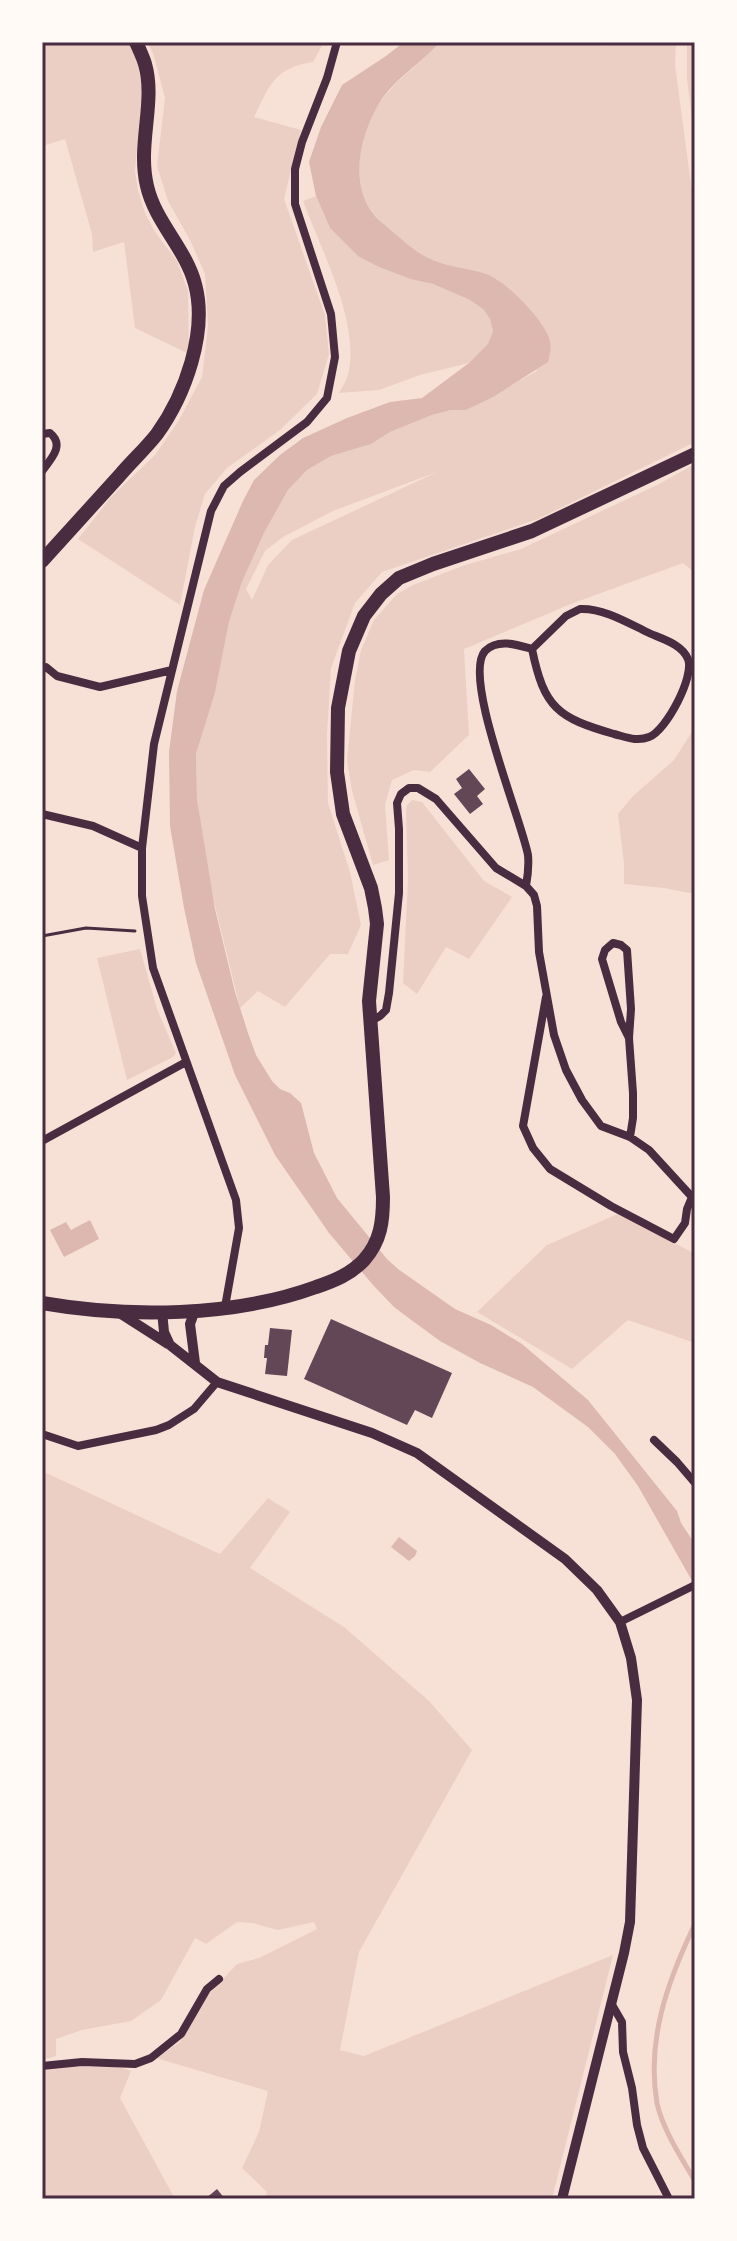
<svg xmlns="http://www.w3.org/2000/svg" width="737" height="2241" font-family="'Archivo Narrow',sans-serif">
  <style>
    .green { fill: #ebcfc5; fill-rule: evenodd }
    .water { fill: #dcb8b0 }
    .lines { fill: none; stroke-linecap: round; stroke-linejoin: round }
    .stream { stroke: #dcb8b0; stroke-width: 5 }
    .building { fill: #644757 }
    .path { stroke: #4a2c40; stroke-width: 3 }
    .minor { stroke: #4a2c40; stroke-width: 8 }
    .tertiary { stroke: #4a2c40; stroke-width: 10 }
    .trunk { stroke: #4a2c40; stroke-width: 14 }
    .neatline { fill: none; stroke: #4a2c40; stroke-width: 3 }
  </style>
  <rect width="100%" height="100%" fill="#f7e1d7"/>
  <path class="green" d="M 42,42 L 129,42 L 136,56 L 142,88 L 135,171 L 138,190 L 145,213 L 155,232 L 177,261 L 188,291 L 189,354 L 135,328 L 124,242 L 93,252 L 92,234 L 65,139 L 42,146 Z
    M 147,42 L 324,42 L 313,62 C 274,68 270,85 254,117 L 301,130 L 284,199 L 325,315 L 329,354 L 317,394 L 280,430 L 227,468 L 205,494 L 195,527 L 180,605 L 78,539 L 111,497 L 155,455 L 179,420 L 202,377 L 208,326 L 205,274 L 190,240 L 168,201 L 157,166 L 165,98 L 153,53 Z
    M 440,42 L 596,42 L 602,46 L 630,42 L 676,42 L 675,65 L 695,214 L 695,442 L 538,519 L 382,572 L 355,603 L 331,668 L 327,735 L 328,803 L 350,872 L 361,925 L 348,954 L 330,954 L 285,1007 L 258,991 L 240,1008 L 210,885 L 197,799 L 196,754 L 215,693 L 229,622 L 242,582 L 264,533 L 288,490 L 307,470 L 331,456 L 370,444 L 390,432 L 432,415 L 451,410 L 466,410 L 537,371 C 535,356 534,322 529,311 C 518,289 467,273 445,265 C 427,259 413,249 398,237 C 391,230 382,224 375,216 C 348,183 359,128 384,97 C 400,76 423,62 440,42 ZM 437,472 L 292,540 L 268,565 L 252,600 L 246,589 L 265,551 L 283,537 L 333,511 Z
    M 687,42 L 695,42 L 695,144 L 687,79 Z
    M 316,196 L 330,228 L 379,267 L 410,279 L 433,284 L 470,300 L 484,310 L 490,319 L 493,331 L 488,345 L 469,363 L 420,375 L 379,390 L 339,393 C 343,386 348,378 349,370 C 358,318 321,250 303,201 Z
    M 695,464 L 695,573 L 683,563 L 571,604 L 464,649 L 469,735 L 430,772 L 414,770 L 392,780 L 385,805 L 389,860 L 373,865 L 352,791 L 347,760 L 355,680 L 361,650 L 374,620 L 397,594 L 413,585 L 465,565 L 521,549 L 657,485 Z
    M 695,727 L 695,894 L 664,888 L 624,884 L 624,864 L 618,814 L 633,796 L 674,760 Z
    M 412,800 L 422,802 L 484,881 L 512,897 L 469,959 L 446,947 L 417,994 L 403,983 L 408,879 L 406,810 L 407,805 Z
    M 140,949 L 157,1009 L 176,1053 L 173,1057 L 127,1080 L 97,958 Z
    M 620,1213 L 695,1254 L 695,1343 L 628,1320 L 572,1369 L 477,1312 L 547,1245 Z
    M 42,1471 L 220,1554 L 268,1498 L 290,1512 L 250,1568 L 344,1627 L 429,1701 L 472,1750 L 359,1952 L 340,2050 L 364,2056 L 613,1955 L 552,2199 L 265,2199 L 267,2192 L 242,2168 L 259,2132 L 268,2091 L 156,2058 L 180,2042 L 196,2011 L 207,1996 L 237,1964 L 259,1958 L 317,1929 L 314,1922 L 278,1930 L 252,1923 L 237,1922 L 206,1944 L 195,1938 L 161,2000 L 131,2021 L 82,2030 L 56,2039 L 56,2056 L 42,2060 Z
    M 72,2067 L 119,2067 L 131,2071 L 120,2098 L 175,2199 L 42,2199 L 42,2071 Z"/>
  <path class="water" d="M 404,42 L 440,42 C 422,63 395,78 380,102 C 360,135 348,183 375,216 C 380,222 388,227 394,233 C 406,243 418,254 433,260 C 451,268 469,268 486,274 C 506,281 543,319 549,338 C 552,347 550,354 548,362 L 493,397 L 466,410 L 451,410 L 432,415 L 390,432 L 371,444 L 331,456 L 307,470 L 288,490 L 264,533 L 242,582 L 229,622 L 215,693 L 196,754 L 197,799 L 215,909 L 235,992 L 248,1033 L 256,1055 L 272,1081 L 280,1089 L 290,1093 L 301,1103 L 314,1153 L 337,1198 L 387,1259 L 398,1269 L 455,1309 L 491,1325 L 522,1344 L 588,1400 L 677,1511 L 681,1523 L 695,1544 L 695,1586 L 638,1486 L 615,1454 L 588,1427 L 533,1387 L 480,1363 L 440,1341 L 414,1322 L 394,1307 L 373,1285 L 329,1233 L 275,1155 L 235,1075 L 196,963 L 184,908 L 170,826 L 169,752 L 177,691 L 204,590 L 243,501 L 254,480 L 280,455 L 303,438 L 347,418 L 390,402 L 422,398 L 469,363 L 488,344 L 493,331 L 490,319 L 484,310 L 470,300 L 433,284 L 410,279 L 379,267 L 358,256 L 330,228 L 316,196 L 309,162 L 321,127 L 342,85 L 386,56 Z
    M 90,1220 L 99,1239 L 64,1257 L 50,1230 L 66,1222 L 71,1230 Z
    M 399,1537 L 417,1551 L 415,1556 L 409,1561 L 391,1547 Z"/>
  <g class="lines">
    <path class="stream" d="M 695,1924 C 668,1980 646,2040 657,2103 C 662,2128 682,2159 695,2181"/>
  </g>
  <path class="building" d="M 469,769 L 485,789 L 477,796 L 483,804 L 470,814 L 454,794 L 462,788 L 456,779 Z
    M 331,1319 L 452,1373 L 432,1418 L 415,1410 L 407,1425 L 304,1379 Z
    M 270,1328 L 292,1330 L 287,1376 L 265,1374 L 267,1358 L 264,1358 L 265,1345 L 268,1345 Z
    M 217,2189 L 225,2199 L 205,2199 Z"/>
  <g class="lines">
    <path class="path" d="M 42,936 L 86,928 L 135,931"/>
    <path class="minor" d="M 42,434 L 50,433 C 65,445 51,459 42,471
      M 580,609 C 604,608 628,623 649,633 C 662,639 682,644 688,659 C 695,676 666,731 649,737 C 637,742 626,737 614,734 C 558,718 544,708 532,649 L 566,616 Z
      M 42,669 L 46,667 L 57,676 L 100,687 L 172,670
      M 42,814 L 93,826 L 142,848
      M 526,886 C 528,875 529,866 528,855 C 521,818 462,677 485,651 C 498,638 518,645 532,649
      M 371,1021 L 380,1016 L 386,1010 L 389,993 L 399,893 L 399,829 L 397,803 L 401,794 L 409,788 L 418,788 L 436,799 L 496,868 L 526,886 L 534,895 L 537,906 L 539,952 L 554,1035 L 566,1070 L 582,1100 L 601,1126 L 630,1137 L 649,1150 L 692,1197 L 687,1209 L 685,1223 L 674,1239 L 611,1206 L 550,1169 L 533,1148 L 523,1126 L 546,997
      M 629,1038 L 621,1022 L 602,959 L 605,950 L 613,943 L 621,945 L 627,950 L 631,1009 L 629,1038 L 633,1093 L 633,1118 L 630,1137
      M 42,1141 L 186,1062
      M 225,1307 L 239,1228 L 236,1200 L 153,968 L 142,896 L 142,848 L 154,744 L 211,511 L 224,486 L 240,472 L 307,422 L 327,398 L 335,357 L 331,314 L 295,204 L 295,169 L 302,142 L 327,78 L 337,42
      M 42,1434 L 78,1446 L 156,1430 L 169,1425 L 194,1409 L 217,1382
      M 654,1440 L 677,1462 L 695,1483
      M 620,1622 L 695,1585
      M 611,2003 L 622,2022 L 623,2052 L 632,2088 L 637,2125 L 643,2148 L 669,2199
      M 42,2066 L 82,2062 L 135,2064 L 151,2058 L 181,2034 L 207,1989 L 219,1979"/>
    <path class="tertiary" d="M 162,1311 L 164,1332 L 170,1345 L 217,1382 L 372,1433 L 417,1453 L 565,1559 L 597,1590 L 620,1622 L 631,1658 L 637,1700 L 630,1922 L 624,1953 L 562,2199
      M 118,1312 L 168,1344
      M 195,1363 L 190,1324 L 195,1310"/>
    <path class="trunk" d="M 42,561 C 68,532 94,504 120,475 C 132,461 146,448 157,434 C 185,395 208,332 195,284 C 186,249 155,222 147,186 C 137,144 156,102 145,64 C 143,57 139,49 136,42
      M 42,1303 C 128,1318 234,1317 316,1287 C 334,1281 351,1274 364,1260 C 381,1241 383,1221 383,1197 L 369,1001 L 377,924 L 375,908 L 371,888 L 343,814 L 337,772 L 338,708 L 349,651 L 364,616 L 381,594 L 399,578 L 433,564 L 532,531 L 695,454"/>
  </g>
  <rect width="737" height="2241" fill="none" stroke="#fffaf5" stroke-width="88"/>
  <rect x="44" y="44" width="649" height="2153" class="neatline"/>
</svg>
